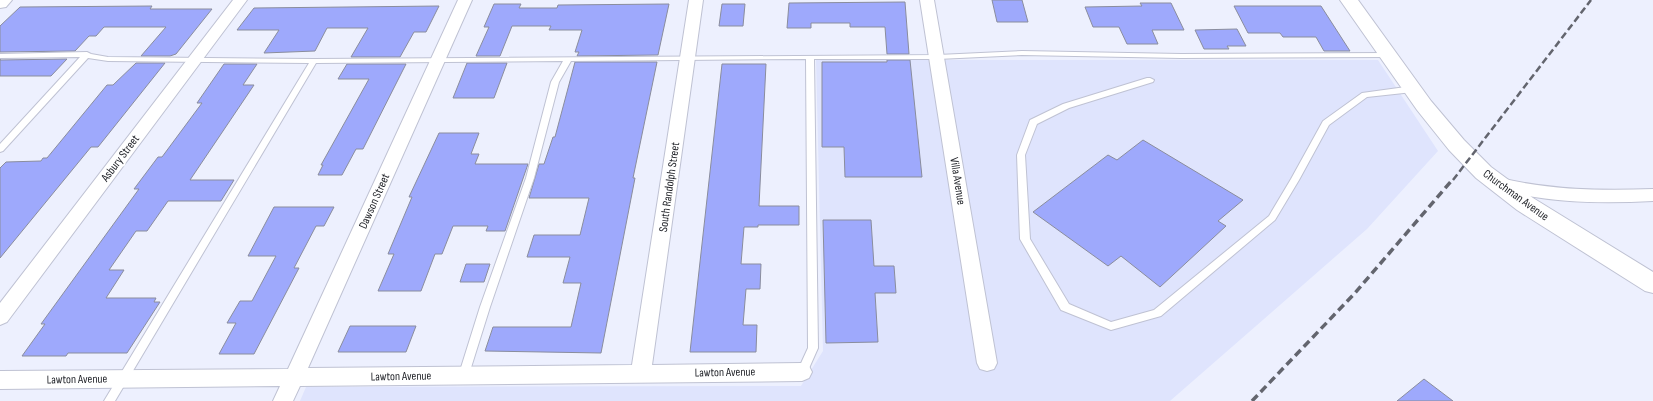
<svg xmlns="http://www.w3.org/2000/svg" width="1653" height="401" font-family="'Sofia Sans Condensed',sans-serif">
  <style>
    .built { fill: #dfe4fd }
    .building { fill: #9ea9fc; stroke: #8a8d9d }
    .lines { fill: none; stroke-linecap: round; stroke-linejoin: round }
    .service-casing { stroke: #bfc2d3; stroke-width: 2 }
    .minor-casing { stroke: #bfc2d3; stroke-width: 2 }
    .tertiary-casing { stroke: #bfc2d3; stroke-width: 2 }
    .secondary-casing { stroke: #bfc2d3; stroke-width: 2 }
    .service { fill: #fff; fill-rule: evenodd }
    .minor { fill: #fff; fill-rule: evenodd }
    .tertiary { fill: #fff; fill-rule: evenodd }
    .secondary { fill: #fff; fill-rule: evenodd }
    .rail-far1 { stroke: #63656e; stroke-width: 2.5; stroke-dasharray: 7 3.5; stroke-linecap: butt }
    .rail { stroke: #63656e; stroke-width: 3.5; stroke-dasharray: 8 4.5; stroke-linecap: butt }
    .labels { text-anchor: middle; stroke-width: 4; stroke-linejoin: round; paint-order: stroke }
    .street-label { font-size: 12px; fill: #1e2026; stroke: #fff }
  </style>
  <rect width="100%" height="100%" fill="#edf0fe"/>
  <path class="built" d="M 816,60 L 1378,60 L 1438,151 L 1367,229 L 1170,401 L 300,401 L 306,387 L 801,386 L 823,351 Z"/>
  <path class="building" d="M 992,0 L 1022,0 L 1028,22 L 997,22 Z
    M 905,2 L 909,54 L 887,54 L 885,27 L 850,27 L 850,23 L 811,23 L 811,28 L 787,28 L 789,3 Z
    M 1140,3 L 1171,3 L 1184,30 L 1152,30 L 1158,44 L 1127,44 L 1119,27 L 1093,27 L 1085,7 L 1142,6 Z
    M 494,4 L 521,4 L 519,8 L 557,8 L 558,5 L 669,4 L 658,55 L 577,56 L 579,52 L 575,52 L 582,30 L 549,30 L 551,26 L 512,26 L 500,56 L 476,56 L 489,27 L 484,27 Z
    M 722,4 L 745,4 L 743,26 L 719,26 Z
    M 152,6 L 150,9 L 212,9 L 176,54 L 170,56 L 141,56 L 166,27 L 104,27 L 96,36 L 89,36 L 75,51 L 0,52 L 0,26 L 20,7 Z
    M 439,6 L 426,32 L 414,32 L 400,57 L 351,57 L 368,28 L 327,28 L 315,51 L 264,53 L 279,30 L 237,30 L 254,8 Z
    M 1234,6 L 1321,6 L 1350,51 L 1324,51 L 1316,37 L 1283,37 L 1280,33 L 1248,33 Z
    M 1237,29 L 1246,46 L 1227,46 L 1229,49 L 1204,49 L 1195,30 Z
    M 0,59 L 0,60 L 67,59 L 51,76 L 0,76 Z
    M 887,60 L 910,60 L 922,177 L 845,177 L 844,147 L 822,147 L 822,62 L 887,62 Z
    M 575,62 L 657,62 L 633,178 L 635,178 L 601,353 L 485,351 L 493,327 L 571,327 L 581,283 L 563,283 L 570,257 L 527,257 L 534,235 L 580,235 L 589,198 L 529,198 L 539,164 L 544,164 L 553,137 L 555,137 Z
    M 136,63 L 165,63 L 98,147 L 91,147 L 0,258 L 0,168 L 6,162 L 41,161 L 43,158 L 47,158 L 107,85 L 113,85 Z
    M 467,63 L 507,63 L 494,98 L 453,98 Z
    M 224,64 L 257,64 L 243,85 L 254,85 L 190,180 L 234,180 L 221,201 L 168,201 L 147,231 L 136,231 L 109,270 L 124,270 L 106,298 L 156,298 L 154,302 L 160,302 L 127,353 L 68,353 L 66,356 L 22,356 L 45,324 L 41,324 L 139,189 L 134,189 L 158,157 L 162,157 L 202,103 L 197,103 Z
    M 347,64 L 406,64 L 363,149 L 356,149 L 342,175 L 318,175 L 323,165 L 321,165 L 369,79 L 338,79 Z
    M 722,64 L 766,64 L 759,206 L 799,206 L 799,225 L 758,225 L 758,227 L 744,227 L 741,264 L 761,264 L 760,289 L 746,289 L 743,325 L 757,325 L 756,352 L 690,352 Z
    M 439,133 L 479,133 L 471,154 L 479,154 L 475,164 L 528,164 L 505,231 L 486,231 L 488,226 L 453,226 L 442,254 L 435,254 L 421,291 L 378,291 L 394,254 L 388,254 L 412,197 L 409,197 Z
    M 1143,140 L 1243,200 L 1218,221 L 1226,226 L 1160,287 L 1121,256 L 1108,266 L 1033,212 L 1108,155 L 1117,160 Z
    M 274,207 L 334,207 L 324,226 L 316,226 L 294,268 L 299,268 L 254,354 L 219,354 L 236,323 L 227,323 L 240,301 L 252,301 L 276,256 L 248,256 Z
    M 823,220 L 871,220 L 874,266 L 894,266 L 896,293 L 875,293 L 878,342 L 826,343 Z
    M 466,264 L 490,264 L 484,282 L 460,282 Z
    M 350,326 L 416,326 L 406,352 L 338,352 Z
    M 1424,379 L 1453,401 L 1397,401 Z"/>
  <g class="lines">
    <defs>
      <path id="service" d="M 1022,51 L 1181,54 L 1388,53 L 1392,55 L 1388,57 L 1181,58 L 1022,55 L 938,59 L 814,59 L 818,348 L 806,375 L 802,377 L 798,375 L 797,372 L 808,348 L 806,59 L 571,61 L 559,82 L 534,178 L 490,307 L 469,374 L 468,377 L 464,379 L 460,377 L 459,374 L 480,307 L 526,178 L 551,82 L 563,61 L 316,63 L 115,401 L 104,401 L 309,63 L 108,61 L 88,58 L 3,151 L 0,152 L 0,144 L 80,57 L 0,58 L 0,54 L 87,52 L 91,54 L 108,57 L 314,59 L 938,55 Z
        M 1147,78 L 1150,78 L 1154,80 L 1153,82 L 1069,108 L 1037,124 L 1025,155 L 1030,239 L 1069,304 L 1111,322 L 1154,310 L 1269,216 L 1291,179 L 1323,121 L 1362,93 L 1413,86 L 1417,89 L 1413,92 L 1367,97 L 1329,125 L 1299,180 L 1275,220 L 1161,316 L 1111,330 L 1061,310 L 1020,239 L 1017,155 L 1030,120 L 1063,104 Z"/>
      <path id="minor" d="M 233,0 L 247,0 L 7,322 L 0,325 L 0,303 Z
        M 458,0 L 472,0 L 308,368 L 632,365 L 689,0 L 703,0 L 652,365 L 802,363 L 809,366 L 812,372 L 809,378 L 802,381 L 300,386 L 293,401 L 273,401 L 280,386 L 0,389 L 0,371 L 288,369 Z
        M 920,0 L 934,0 L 997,363 L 994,369 L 987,371 L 980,369 L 977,363 Z
        M 1500,178 C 1551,190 1601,191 1653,189 L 1653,201 C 1600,204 1546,203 1494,188 L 1492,184 L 1494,180 Z"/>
      <path id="tertiary" d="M 0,0 L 12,0 L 6,7 L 0,8 Z"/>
      <path id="secondary" d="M 1340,0 L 1358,0 L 1431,101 L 1464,140 L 1491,167 L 1533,198 L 1653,272 L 1653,293 L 1645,291 L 1517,210 L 1476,178 L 1449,150 L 1417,110 Z"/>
    </defs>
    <use href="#service" class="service-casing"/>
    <use href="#minor" class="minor-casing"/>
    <use href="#tertiary" class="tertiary-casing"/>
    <use href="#secondary" class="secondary-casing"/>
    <use href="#service" class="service"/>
    <use href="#minor" class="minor"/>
    <use href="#tertiary" class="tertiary"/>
    <use href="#secondary" class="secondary"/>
    <path class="rail-far1" d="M 1453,180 L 1591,0"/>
    <path class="rail" d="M 1252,401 L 1355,293 L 1453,179"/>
  </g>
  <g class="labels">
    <g class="street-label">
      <text transform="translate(120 158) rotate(-53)" y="4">Asbury Street</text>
      <text transform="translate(958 181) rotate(81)" y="4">Villa Avenue</text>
      <text transform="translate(669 187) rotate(-82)" y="4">South Randolph Street</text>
      <text transform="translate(1516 195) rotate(36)" y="4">Churchman Avenue</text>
      <text transform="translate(374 201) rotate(-66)" y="4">Dawson Street</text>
      <text transform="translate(725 372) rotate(-1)" y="4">Lawton Avenue</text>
      <text transform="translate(401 376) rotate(-1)" y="4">Lawton Avenue</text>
      <text transform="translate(77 379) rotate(-1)" y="4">Lawton Avenue</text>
    </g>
  </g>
</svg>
